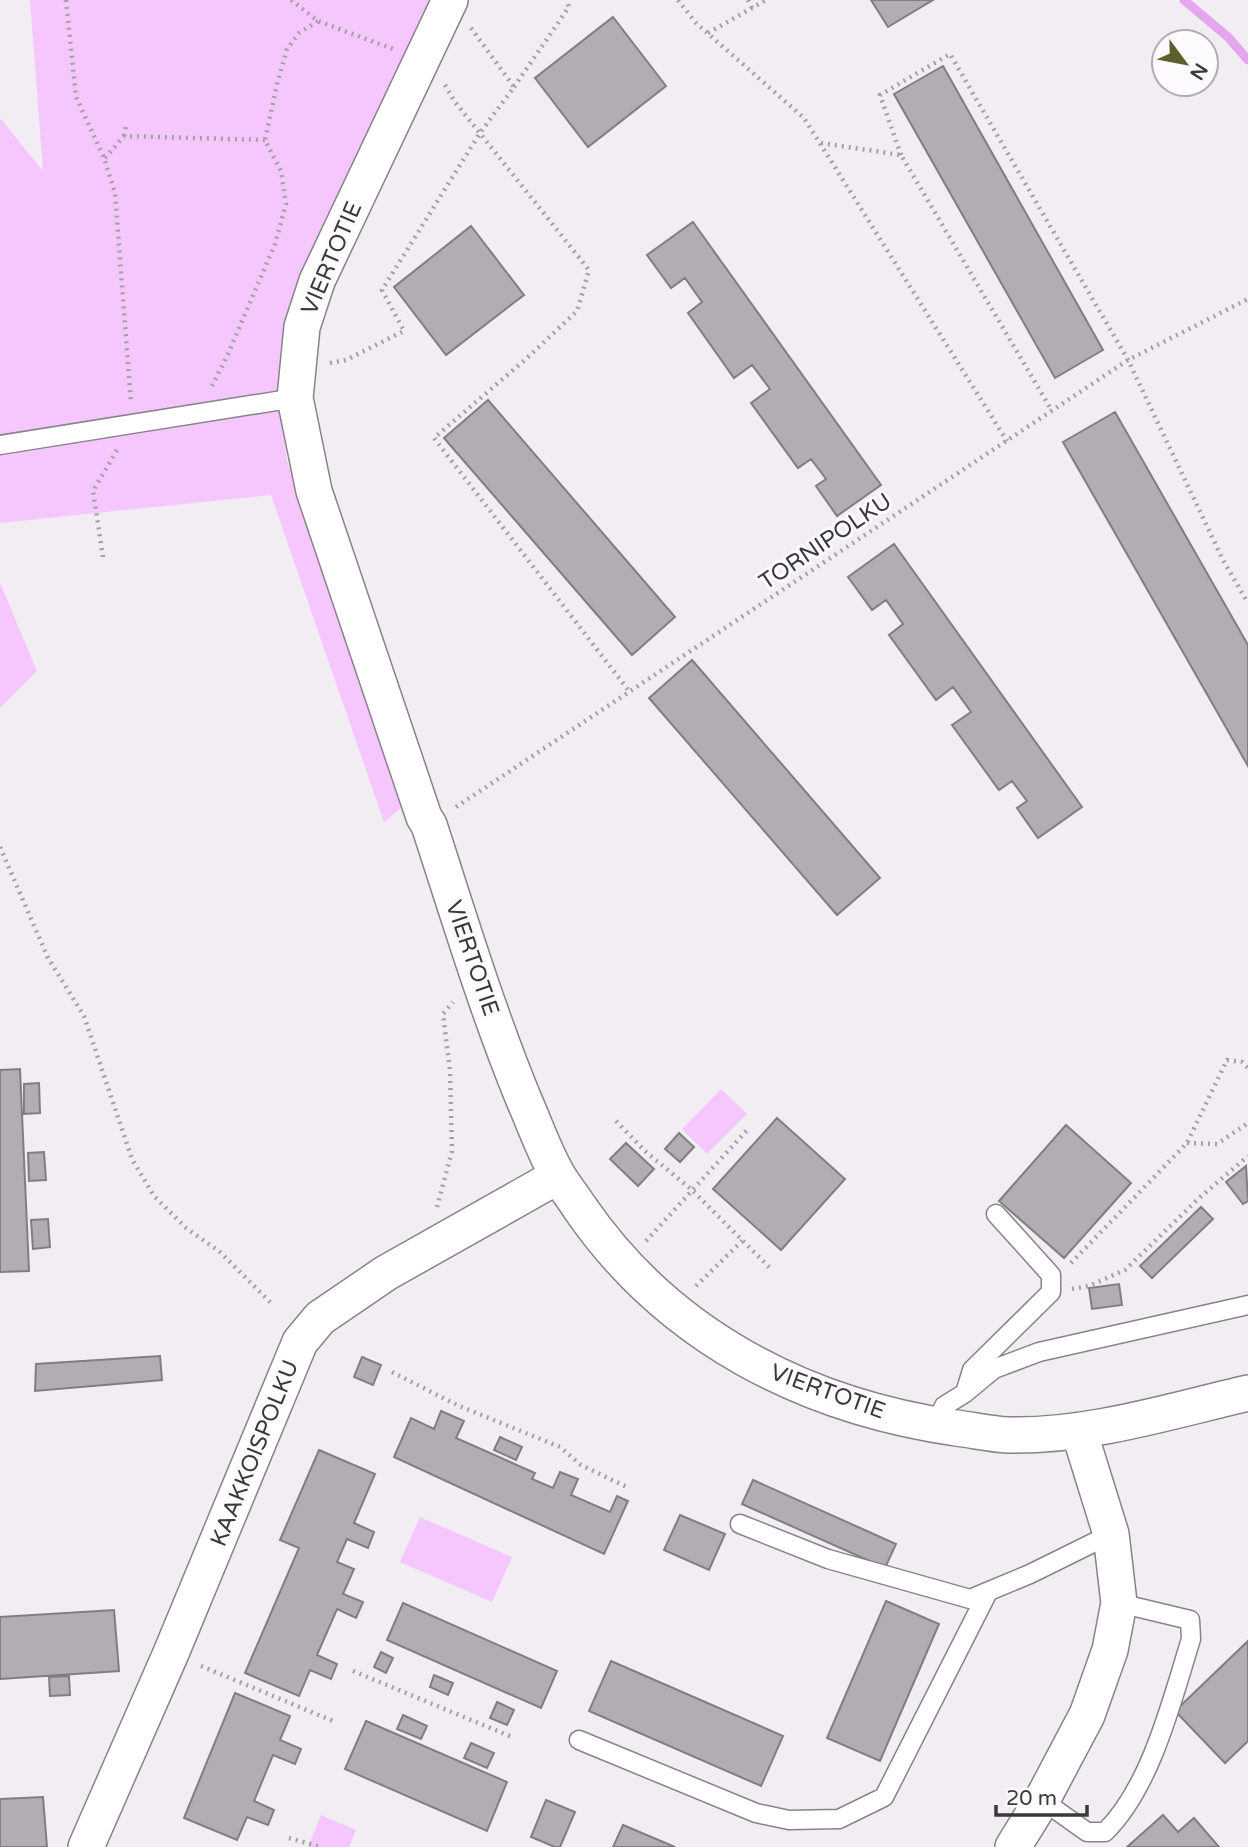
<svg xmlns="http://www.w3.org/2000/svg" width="1248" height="1847" font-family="'Varela Round',sans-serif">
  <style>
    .green { fill: #f6c7fe }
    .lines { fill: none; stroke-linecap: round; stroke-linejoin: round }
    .stream { stroke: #e5a6ef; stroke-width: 9 }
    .building { fill: #b1adb2; stroke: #817e82; stroke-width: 2 }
    .lane-casing { stroke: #878388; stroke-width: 21 }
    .street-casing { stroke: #878388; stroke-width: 38 }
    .path { stroke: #a3a1a4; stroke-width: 4.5; stroke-dasharray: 2 5; stroke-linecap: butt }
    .lane { stroke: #fff; stroke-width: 18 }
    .street { stroke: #fff; stroke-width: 35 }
    .labels { text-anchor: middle; stroke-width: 6; stroke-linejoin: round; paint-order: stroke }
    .street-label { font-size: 23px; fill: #39383a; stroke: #fefbff }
  </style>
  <rect width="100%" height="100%" fill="#f1edf2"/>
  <path class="green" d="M 30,0 L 429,0 L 283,391 L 286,457 L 402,807 L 384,822 L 271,495 L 0,523 L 0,118 L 43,171 Z
    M 0,583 L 37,671 L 0,708 Z
    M 721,1089 L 747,1114 L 707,1154 L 682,1129 Z
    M 420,1517 L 512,1557 L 492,1602 L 400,1562 Z
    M 321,1815 L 356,1830 L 349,1847 L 308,1847 Z"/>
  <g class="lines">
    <path class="stream" d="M 1184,0 L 1228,37 L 1248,60"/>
  </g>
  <path class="building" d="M 871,0 L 933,0 L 888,27 Z
    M 613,17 L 666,86 L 588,147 L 535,78 Z
    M 943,66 L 1103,350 L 1055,378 L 894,94 Z
    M 693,222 L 881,485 L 837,516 L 816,486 L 826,479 L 811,459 L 798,468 L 751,403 L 770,389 L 752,365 L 734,378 L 688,313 L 702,302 L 685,278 L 671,288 L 647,255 Z
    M 471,226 L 524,295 L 446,355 L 394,287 Z
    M 488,400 L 675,617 L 632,655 L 444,438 Z
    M 1115,412 L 1248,645 L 1248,766 L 1063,442 Z
    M 894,544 L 1082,807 L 1038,838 L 1017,808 L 1027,801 L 1012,781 L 999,790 L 952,725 L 971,712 L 953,687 L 936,700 L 889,635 L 903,624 L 886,600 L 872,610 L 848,577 Z
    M 692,660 L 880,878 L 837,915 L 649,698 Z
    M 20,1069 L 29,1271 L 0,1272 L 0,1070 Z
    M 39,1083 L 40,1113 L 24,1114 L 24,1084 Z
    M 777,1118 L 845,1179 L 781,1250 L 713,1189 Z
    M 1066,1125 L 1131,1183 L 1064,1258 L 999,1201 Z
    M 679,1133 L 694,1147 L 680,1162 L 665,1149 Z
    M 626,1143 L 654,1169 L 638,1186 L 610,1159 Z
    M 44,1152 L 46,1180 L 29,1181 L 28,1153 Z
    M 1246,1166 L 1248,1201 L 1243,1204 L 1226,1182 Z
    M 1201,1207 L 1213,1219 L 1152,1278 L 1140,1266 Z
    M 48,1219 L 50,1247 L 33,1249 L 31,1220 Z
    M 1119,1284 L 1122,1305 L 1092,1309 L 1089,1288 Z
    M 160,1356 L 162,1380 L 35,1391 L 36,1364 Z
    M 362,1357 L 381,1365 L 373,1385 L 354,1377 Z
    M 441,1411 L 464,1421 L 456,1438 L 535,1473 L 532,1479 L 553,1488 L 560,1472 L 578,1479 L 571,1495 L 610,1512 L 617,1496 L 628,1501 L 604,1554 L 394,1457 L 411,1418 L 434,1429 Z
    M 500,1437 L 522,1447 L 516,1460 L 494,1450 Z
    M 319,1450 L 375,1474 L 354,1523 L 374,1532 L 368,1548 L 347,1539 L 337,1562 L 354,1569 L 343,1594 L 363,1602 L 356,1618 L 337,1609 L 317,1655 L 337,1664 L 331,1679 L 310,1670 L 299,1696 L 245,1673 L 299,1548 L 280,1540 Z
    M 753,1480 L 896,1544 L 885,1568 L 742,1504 Z
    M 680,1515 L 725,1534 L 709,1570 L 664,1550 Z
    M 886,1601 L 939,1624 L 880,1761 L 827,1738 Z
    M 403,1603 L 557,1671 L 541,1708 L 387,1640 Z
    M 114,1610 L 119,1671 L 0,1679 L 0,1617 Z
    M 1248,1641 L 1248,1741 L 1225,1763 L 1175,1711 Z
    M 381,1652 L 393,1658 L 386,1673 L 374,1667 Z
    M 611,1661 L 783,1736 L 761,1786 L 589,1711 Z
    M 434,1675 L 453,1683 L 448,1695 L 430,1687 Z
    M 69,1676 L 70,1695 L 50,1696 L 49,1677 Z
    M 235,1693 L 290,1716 L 280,1740 L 301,1749 L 295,1764 L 273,1755 L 254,1801 L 274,1810 L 268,1825 L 247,1817 L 237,1840 L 184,1818 Z
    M 497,1702 L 514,1710 L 507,1725 L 490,1718 Z
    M 403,1715 L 427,1726 L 421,1739 L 397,1729 Z
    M 366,1721 L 507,1782 L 487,1831 L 345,1769 Z
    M 471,1743 L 494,1753 L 487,1768 L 464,1758 Z
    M 43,1797 L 47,1847 L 0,1847 L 0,1799 Z
    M 546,1800 L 575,1812 L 560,1847 L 555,1847 L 531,1837 Z
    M 1163,1815 L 1178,1832 L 1194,1818 L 1219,1847 L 1127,1847 Z
    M 623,1825 L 675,1847 L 613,1847 Z"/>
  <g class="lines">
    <defs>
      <path id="lane" d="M 0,445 L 295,398
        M 965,1393 L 972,1370 L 1051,1292 L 1051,1275 L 996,1214
        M 936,1425 L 944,1406 L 965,1393 L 994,1369 L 1039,1352 L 1248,1305
        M 740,1524 L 828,1559 L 970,1599 L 1030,1574 L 1111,1534
        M 579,1740 L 756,1813 L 789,1820 L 839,1819 L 884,1797 L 988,1592
        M 1042,1800 L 1087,1832 L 1105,1832 C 1151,1787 1172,1700 1191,1639 L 1190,1620 L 1119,1603"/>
      <path id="street" d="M 450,0 L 317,281 L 302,327 L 295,398 L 314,491 L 424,817 L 429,825 C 459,917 487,1010 524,1100 C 535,1125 544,1151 557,1174 C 564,1186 573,1197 580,1208 C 668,1336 804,1406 956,1428 C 973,1430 990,1434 1008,1435 C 1088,1437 1170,1411 1248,1393
        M 86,1847 L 171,1653 L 300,1342 L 320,1318 L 386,1273 L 558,1176
        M 1013,1847 L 1042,1800 L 1087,1715 L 1110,1650 L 1119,1603 L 1111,1534 L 1079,1431"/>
    </defs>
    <use href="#lane" class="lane-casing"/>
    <use href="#street" class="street-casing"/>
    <path class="path" d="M 66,0 L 76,97 L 104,158 L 115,193 L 131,403
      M 291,0 L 318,21 L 393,49
      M 678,0 L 696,23 L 804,118 L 1007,441
      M 748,0 L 752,8
      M 708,33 L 766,0
      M 445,85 L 455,102 L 589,270 L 577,311 L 526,359 L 434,438 L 629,691
      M 514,87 L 569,7 L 567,0
      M 124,136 L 126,126
      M 821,143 L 901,155 L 1052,411
      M 901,155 L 880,95 L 950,54 L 1128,360 L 1223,560 L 1248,603
      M 105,158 L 124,136 L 265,140
      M 330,363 L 346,360 L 404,331 L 382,290 L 480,133 L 514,87 L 471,28
      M 212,386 L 228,354 L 275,244 L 286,204 L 281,171 L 265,140 L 277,84 L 287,49 L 299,33 L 318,21
      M 103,557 L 93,491 L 117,450
      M 456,807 L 1128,360 L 1248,299
      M 0,847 L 48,958 L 84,1016 L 132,1159 L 154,1196 L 186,1228 L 219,1251 L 273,1305
      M 616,1121 L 646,1152 L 691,1189 L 772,1270
      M 1187,1143 L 1217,1144 L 1248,1123
      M 437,1207 L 452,1151 L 450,1071 L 443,1014 L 453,1002
      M 646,1241 L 749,1128
      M 1071,1263 L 1187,1143 L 1227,1060 L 1242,1062 L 1248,1068
      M 696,1286 L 743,1240
      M 1072,1289 L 1089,1286 L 1125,1270 L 1198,1199 L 1248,1156
      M 392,1372 L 457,1405 L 560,1447 L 581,1465 L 629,1488
      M 201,1666 L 333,1721
      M 353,1671 L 512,1737
      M 289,1838 L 321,1847"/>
    <use href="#lane" class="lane"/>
    <use href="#street" class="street"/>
  </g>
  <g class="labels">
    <g class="street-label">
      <text transform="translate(331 258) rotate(-67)" y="8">VIERTOTIE</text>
      <text transform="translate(825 541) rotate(-34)" y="8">TORNIPOLKU</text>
      <text transform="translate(473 958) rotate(71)" y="8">VIERTOTIE</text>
      <text transform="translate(828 1391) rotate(20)" y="8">VIERTOTIE</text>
      <text transform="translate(254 1453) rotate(-68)" y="8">KAAKKOISPOLKU</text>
    </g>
  </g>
  <g transform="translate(1185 63) rotate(122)"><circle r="33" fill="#fefbff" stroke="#afadb0" stroke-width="2"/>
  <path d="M0-5L12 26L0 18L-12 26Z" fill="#5d602d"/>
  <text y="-10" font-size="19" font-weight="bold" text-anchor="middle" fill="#39383a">N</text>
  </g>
  <path d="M996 1805v10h91v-10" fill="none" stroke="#39383a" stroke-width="3.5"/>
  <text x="1006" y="1805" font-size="21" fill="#39383a" stroke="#fefbff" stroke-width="5" paint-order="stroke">20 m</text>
</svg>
